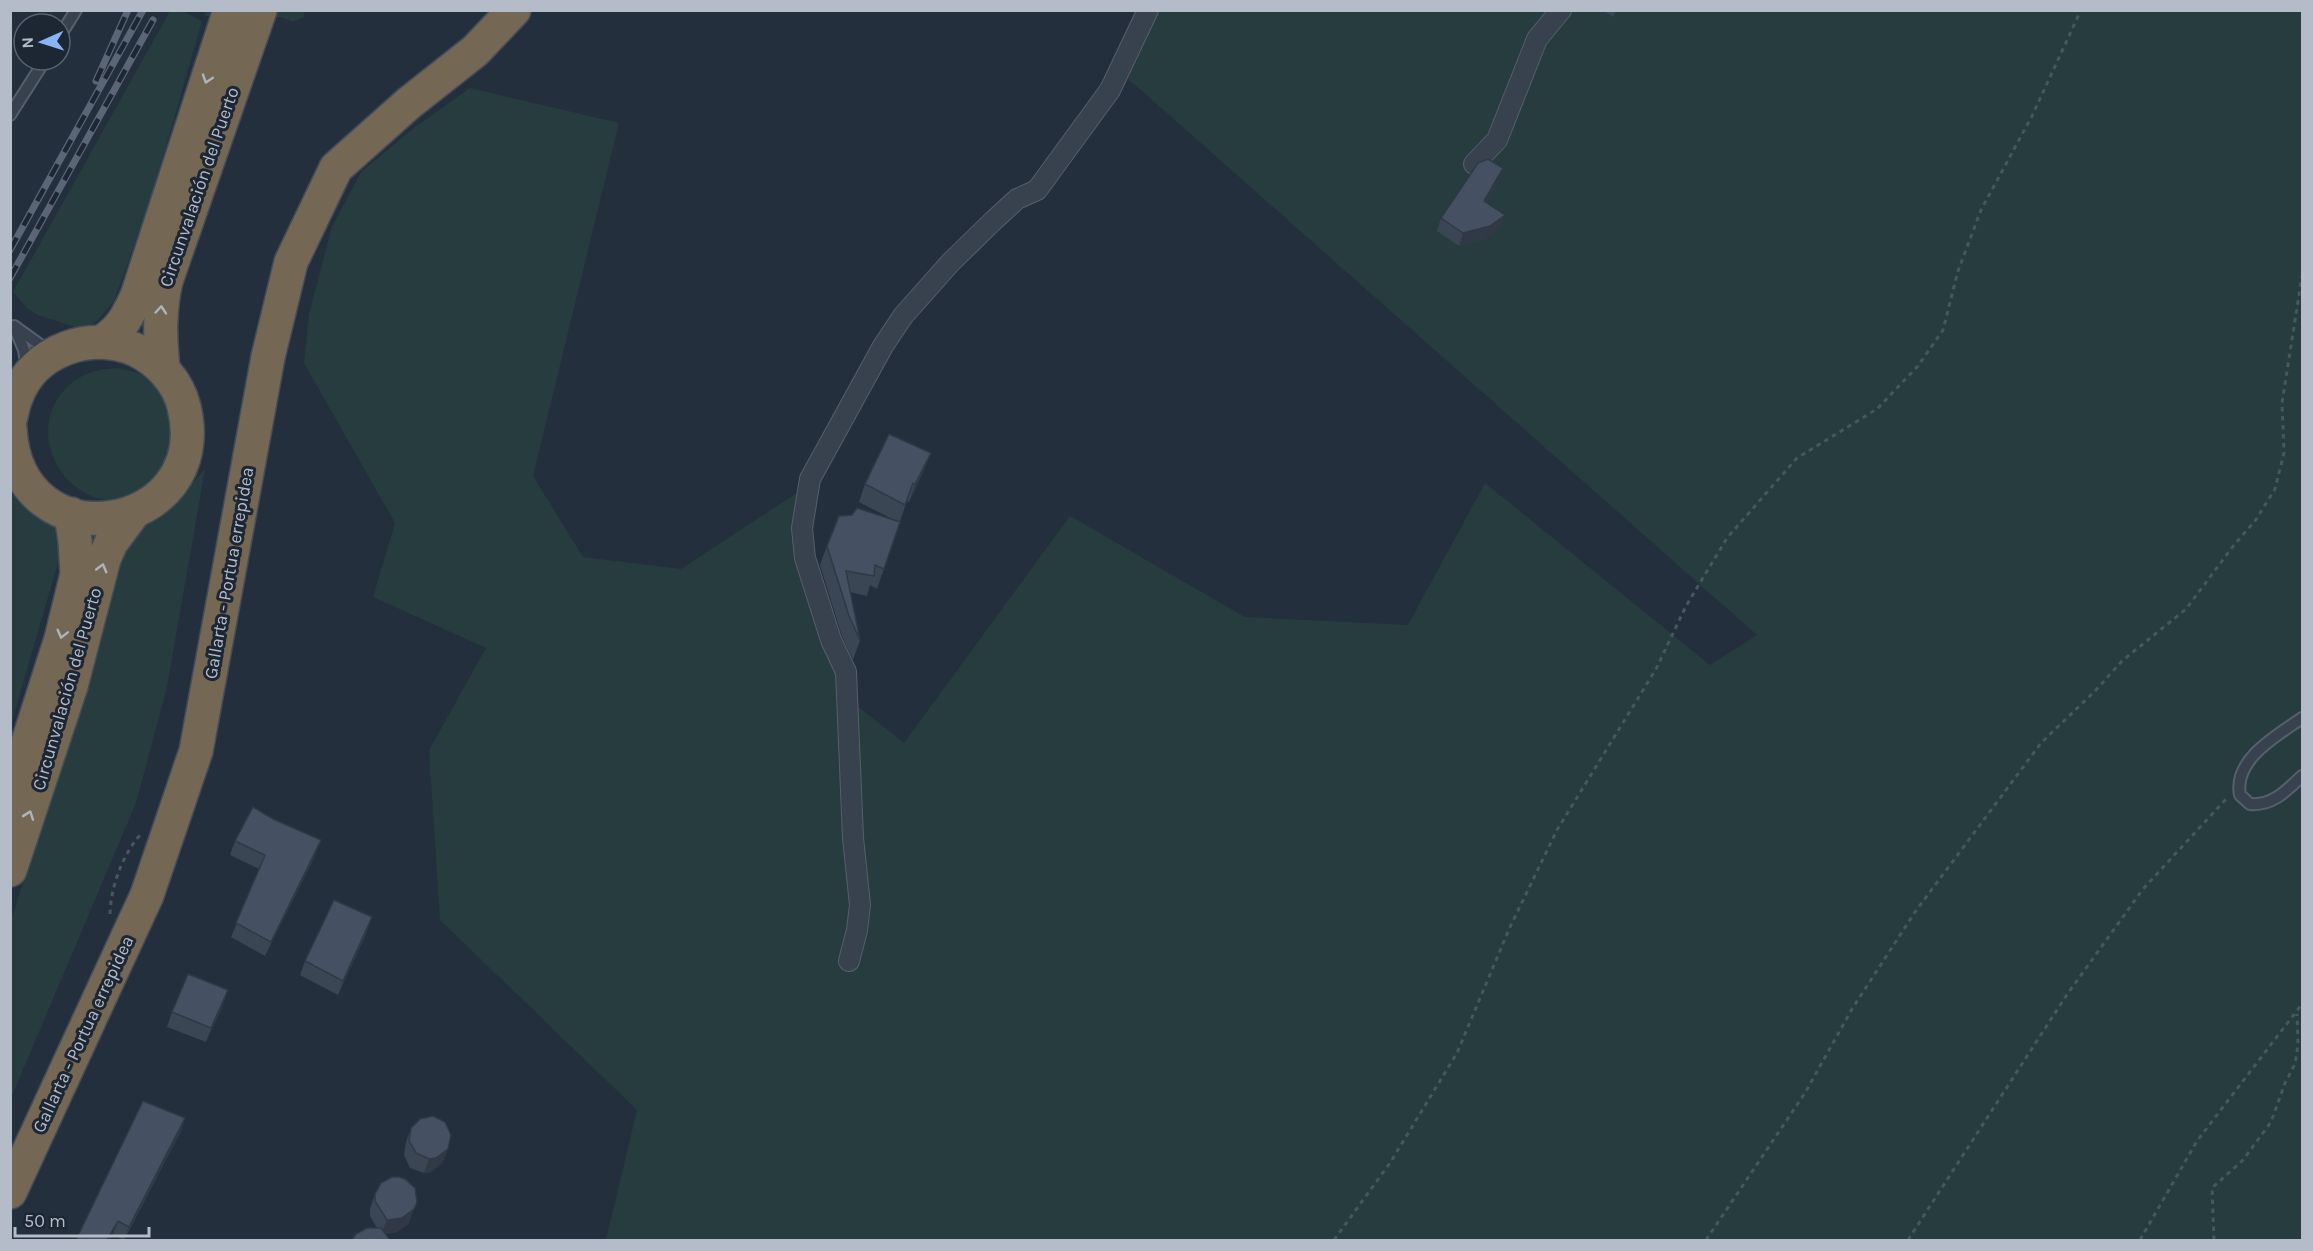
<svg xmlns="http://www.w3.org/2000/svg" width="2313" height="1251" font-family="Karla,sans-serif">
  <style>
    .green { fill: #263c3f }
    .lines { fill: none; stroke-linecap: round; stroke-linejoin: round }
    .lane-casing { stroke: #565f6c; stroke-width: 14 }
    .street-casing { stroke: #565f6c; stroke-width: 22 }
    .highway-casing { stroke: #434c59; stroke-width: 36 }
    .path { stroke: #44595c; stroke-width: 3; stroke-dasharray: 4.5 4.5; stroke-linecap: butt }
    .lane { stroke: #38414e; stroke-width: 10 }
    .street { stroke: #38414e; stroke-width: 20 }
    .highway { stroke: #746855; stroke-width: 33 }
    .rail-casing { stroke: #5a6575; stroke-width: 7 }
    .rail { stroke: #1d2633; stroke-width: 4.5; stroke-dasharray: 14; stroke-linecap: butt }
    .wall { fill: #3b4654 }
    .shaded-wall { fill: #303945 }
    .building { fill: #455162; stroke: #303945; stroke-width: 1.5 }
    .oneway { stroke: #aeb4bd }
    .labels { text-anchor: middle; stroke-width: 6; stroke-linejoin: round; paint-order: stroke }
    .street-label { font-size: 18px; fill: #b4bcc9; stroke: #1d2633 }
  </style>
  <rect width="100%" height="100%" fill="#242f3e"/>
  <path class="green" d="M 170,11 L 182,11 L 202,21 L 152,196 L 114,301 L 98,320 L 87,327 L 78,328 L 38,315 L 28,309 L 13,292 Z
    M 206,11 L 304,11 L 304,17 L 293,22 L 281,17 L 204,16 Z
    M 1137,11 L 2302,11 L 2302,1240 L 606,1240 L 637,1110 L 440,920 L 429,750 L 486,648 L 373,597 L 395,523 L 304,363 L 309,314 L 332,227 L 361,172 L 414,128 L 470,88 L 619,123 L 533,476 L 583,557 L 681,569 L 803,489 L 806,552 L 851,701 L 904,743 L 1070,516 L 1245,617 L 1408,625 L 1485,483 L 1710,665 L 1757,635 L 1116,68 Z
    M 117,368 C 158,376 158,385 179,419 L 163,480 C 151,486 138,495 126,499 C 117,502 103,500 94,497 C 44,478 30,410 77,379 C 90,371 103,369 117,368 Z
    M 205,469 L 167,687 L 136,803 L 11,1098 L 11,920 L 57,778 L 119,561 L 147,523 L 172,506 Z
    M 11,479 L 27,479 L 65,538 L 11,725 Z"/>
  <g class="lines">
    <defs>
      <path id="lane" d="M 60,36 L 76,10
        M 10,115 L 45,60
        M 27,369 L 24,350 L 14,326 L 50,352
        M 2302,718 C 2278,735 2233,759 2240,795 L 2250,804 C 2273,806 2287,790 2302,776"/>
      <path id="street" d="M 1474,164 L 1497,140 L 1537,39 L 1561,10
        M 849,961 L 857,930 L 860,905 L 853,838 L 846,672 L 831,640 L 805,558 L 802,528 L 810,479 L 883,346 L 903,316 L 950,263 L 993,221 L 1017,199 L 1037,190 L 1110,90 L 1148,10"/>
      <path id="highway" d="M 103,341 C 122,329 128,315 137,296 L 230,10
        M 163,368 C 160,338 159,311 166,281 L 260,10
        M 10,420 C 12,413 13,405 16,398 C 33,350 91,330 136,350 C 159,361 178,382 184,407 C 215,534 18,567 10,429
        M 10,798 L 61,639 L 77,574 L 75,541 L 71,514
        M 10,870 L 71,686 L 104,559 L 111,543 L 134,512
        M 10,1192 L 147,895 L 196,751 L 268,357 L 291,262 L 336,168 L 409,103 L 475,51 L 514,10"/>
    </defs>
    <use href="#lane" class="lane-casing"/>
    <use href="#street" class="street-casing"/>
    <use href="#highway" class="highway-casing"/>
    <path class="path" d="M 110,914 C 111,886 122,856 140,835
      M 1334,1240 L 1390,1163 L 1457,1053 L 1510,927 L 1557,830 L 1656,669 L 1686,606 L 1727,538 L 1797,458 L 1877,409 L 1918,366 L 1943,330 L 1958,271 L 1981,210 L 2032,116 L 2081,10
      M 1706,1240 L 1805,1093 L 1852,1009 L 1915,912 L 2041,743 L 2095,691 L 2122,661 L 2186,609 L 2234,545 L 2255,521 L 2275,489 L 2284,453 L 2282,403 L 2302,276
      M 1908,1240 L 2066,996 L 2143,889 L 2227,798
      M 2140,1240 L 2197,1141 L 2302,1004
      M 2214,1240 L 2212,1188 L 2243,1160 L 2271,1122 L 2285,1083 L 2295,1064 L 2298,1045 L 2297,1014"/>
    <use href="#lane" class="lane"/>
    <use href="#street" class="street"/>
    <use href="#highway" class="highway"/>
    <defs>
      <path id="rail" d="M 96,81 L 128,10
        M 10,250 L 143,10
        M 10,278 L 153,20"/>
    </defs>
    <use href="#rail" class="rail-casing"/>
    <use href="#rail" class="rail"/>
  </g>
  <path class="wall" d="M 1602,10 L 1617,10 L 1613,17 Z
    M 1499,181 L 1486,202 L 1500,228 L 1485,239 L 1459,246 L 1437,231 L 1441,218 Z
    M 924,470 L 909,502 L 907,501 L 877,589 L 870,585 L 867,596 L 850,592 L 860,640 L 853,660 L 842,636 L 820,565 L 827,546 L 892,519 L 859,502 L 865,484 Z
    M 235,841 L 316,854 L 265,956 L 231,937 L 259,869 L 230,855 Z
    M 367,932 L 338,995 L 300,975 L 305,961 Z
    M 223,1005 L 206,1042 L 167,1027 L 172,1012 Z
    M 185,1118 L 180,1133 L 124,1240 L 113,1235 L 76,1240 Z
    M 411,1128 L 448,1149 L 442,1163 L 431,1172 L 424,1173 L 410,1168 L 404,1155 L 406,1142 Z
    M 375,1194 L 411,1217 L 408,1224 L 397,1232 L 385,1234 L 377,1228 L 370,1216 L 370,1209 Z"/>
  <path class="shaded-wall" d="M 1503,168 L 1499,181 L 1479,213 L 1484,201 Z
    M 1505,215 L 1500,228 L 1485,239 L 1459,246 L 1463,233 Z
    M 931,453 L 924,470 L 909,502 L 915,484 Z
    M 321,840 L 316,854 L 265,956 L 271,942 Z
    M 372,917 L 367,932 L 338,995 L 343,981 Z
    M 228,990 L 223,1005 L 206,1042 L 211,1028 Z
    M 185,1118 L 180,1133 L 123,1240 L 129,1227 Z
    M 448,1149 L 442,1163 L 431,1172 L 424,1173 L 429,1159 Z
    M 417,1202 L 408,1224 L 397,1232 L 381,1234 L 387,1220 Z
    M 118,1221 L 113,1235 L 110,1240 L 107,1240 Z"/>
  <path class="building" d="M 1488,159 L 1503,168 L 1484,201 L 1505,215 L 1490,226 L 1463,233 L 1441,218 L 1478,163 Z
    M 889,434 L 931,453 L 915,484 L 913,483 L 905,505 L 865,484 Z
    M 857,508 L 900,522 L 884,569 L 875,565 L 874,576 L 846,571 L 860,640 L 849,616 L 827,546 L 839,516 L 852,515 Z
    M 253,807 L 273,819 L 321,840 L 271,942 L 236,923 L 265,855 L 235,841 Z
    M 334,900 L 372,917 L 343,981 L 305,961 Z
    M 188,974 L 228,990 L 211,1028 L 172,1012 Z
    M 143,1101 L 185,1118 L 129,1227 L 118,1221 L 107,1240 L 76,1240 Z
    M 433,1116 L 445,1122 L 451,1135 L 448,1149 L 436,1158 L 429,1159 L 416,1153 L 409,1141 L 411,1128 L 420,1119 Z
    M 392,1177 L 399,1177 L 405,1179 L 415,1188 L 417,1202 L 414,1209 L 402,1218 L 387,1220 L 375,1201 L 375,1194 L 381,1183 Z
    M 367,1228 L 381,1228 L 390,1240 L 352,1240 L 356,1234 Z"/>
  <defs><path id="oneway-chevron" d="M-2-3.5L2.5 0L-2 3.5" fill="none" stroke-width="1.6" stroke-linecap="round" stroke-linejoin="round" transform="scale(1.5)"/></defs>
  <g class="oneway">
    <use href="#oneway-chevron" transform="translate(207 79) rotate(108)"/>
    <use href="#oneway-chevron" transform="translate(161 310) rotate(-85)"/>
    <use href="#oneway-chevron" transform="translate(102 568) rotate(-75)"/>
    <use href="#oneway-chevron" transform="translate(62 634) rotate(104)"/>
    <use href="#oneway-chevron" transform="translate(29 815) rotate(-71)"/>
  </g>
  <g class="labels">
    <g class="street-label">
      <text transform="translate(199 187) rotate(-71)" y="6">Circunvalación del Puerto</text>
      <text transform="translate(229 573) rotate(-80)" y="6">Gallarta - Portua errepidea</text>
      <text transform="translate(67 689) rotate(-74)" y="6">Circunvalación del Puerto</text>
      <text transform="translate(83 1034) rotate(-65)" y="6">Gallarta - Portua errepidea</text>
    </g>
  </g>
  <rect width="2313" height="1251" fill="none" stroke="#b4bcc9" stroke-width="24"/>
  <g transform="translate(42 42) rotate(267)"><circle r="28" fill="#1d2633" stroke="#59626f" stroke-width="1.5"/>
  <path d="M0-4.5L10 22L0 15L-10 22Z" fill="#8ab4f8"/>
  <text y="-9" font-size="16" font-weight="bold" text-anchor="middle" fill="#b4bcc9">N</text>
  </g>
  <path d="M15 1227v9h134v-9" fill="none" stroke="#b4bcc9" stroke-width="3"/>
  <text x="24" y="1227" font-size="18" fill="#b4bcc9" stroke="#1d2633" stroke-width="4.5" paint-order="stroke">50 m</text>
</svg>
